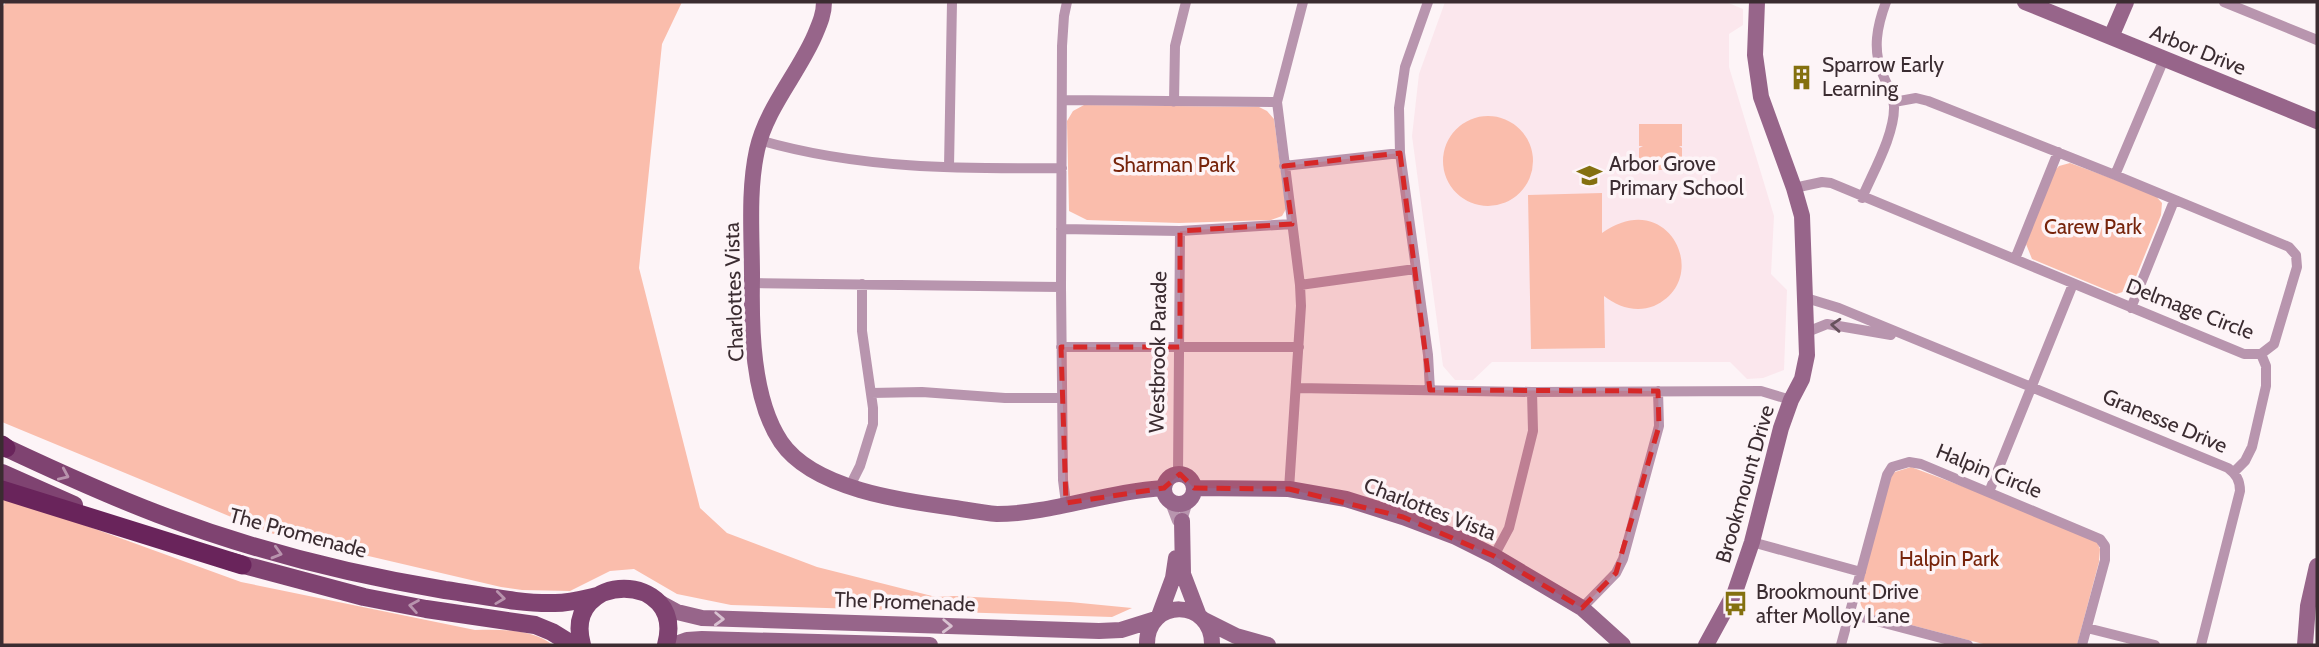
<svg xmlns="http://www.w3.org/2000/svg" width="2319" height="647" font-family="Cabin,sans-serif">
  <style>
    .built { fill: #fbe7ed }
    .green { fill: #fabdac }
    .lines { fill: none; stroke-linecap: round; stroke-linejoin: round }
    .street { stroke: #b895ae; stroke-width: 10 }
    .secondary { stroke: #97658a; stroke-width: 16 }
    .primary { stroke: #7f4371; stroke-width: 18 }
    .highway { stroke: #69245b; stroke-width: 19 }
    .oneway { stroke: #67515d }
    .oneway2 { stroke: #b893ad }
    .oneway3 { stroke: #d9c2d1 }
    .marked { fill: #d62828; fill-opacity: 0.2; stroke: #d62828; stroke-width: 5; stroke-dasharray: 14 9; stroke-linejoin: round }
    .labels { text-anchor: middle; stroke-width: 7; stroke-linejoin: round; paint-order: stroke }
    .street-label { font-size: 21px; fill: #3b2c31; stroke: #fdf4f7 }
    .poi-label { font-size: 21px; fill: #3b2c31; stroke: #fdf4f7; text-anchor: start }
    .park-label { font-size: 21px; fill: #77240b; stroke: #fdf4f7 }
  </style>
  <rect width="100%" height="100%" fill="#fdf4f7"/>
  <path class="built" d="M 1445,2 L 1726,2 L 1743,9 L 1743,25 L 1729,34 L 1729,67 L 1774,216 L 1771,274 L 1787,290 L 1784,370 L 1763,378 L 1747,379 L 1730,362 L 1492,362 L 1473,380 L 1455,380 L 1443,366 L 1412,136 L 1419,74 Z"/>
  <path class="green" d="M 6,2 L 682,2 L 662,44 L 639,268 L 700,508 L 727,533 L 817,567 L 936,597 L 954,596 L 1070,602 L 1132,608 L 1112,617 L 731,605 L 677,594 L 634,569 L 610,571 L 570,591 L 522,590 L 501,587 L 270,533 L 2,422 L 2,8 Z
    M 1084,105 L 1259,107 L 1267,111 L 1274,119 L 1286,209 L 1282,216 L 1271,220 L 1179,223 L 1087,220 L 1069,211 L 1067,121 L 1073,111 Z
    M1443 161a45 45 0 1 1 90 0a45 45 0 1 1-90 0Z
    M 1639,124 L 1682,124 L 1682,146 L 1679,146 L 1682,148 L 1682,170 L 1639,170 L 1639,148 L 1643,146 L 1639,146 Z
    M 2070,163 L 2154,194 L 2162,203 L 2161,215 L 2133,284 L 2126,291 L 2116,294 L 2032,259 L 2026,244 L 2053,172 L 2059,166 Z
    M 1602,193 L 1602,233 C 1669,185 1713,280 1654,306 C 1636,313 1618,307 1604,296 L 1605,348 L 1531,349 L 1528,195 Z
    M 1911,467 L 1986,495 L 2097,542 L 2100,549 L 2099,562 L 2077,645 L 1987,645 L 1873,615 C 1862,611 1859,605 1860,593 L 1889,479 L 1895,472 Z
    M 2,498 L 32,506 L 241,582 L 475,630 C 499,629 532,629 553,645 L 2,645 Z"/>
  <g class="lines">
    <path class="street" d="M 1428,2 L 1405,67 L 1399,108 L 1400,153 L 1428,355 L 1430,390
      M 2224,2 L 2317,40
      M 1063,100 L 1277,102
      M 1174,102 L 1175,46 L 1186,2
      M 759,140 C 858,169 960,169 1062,168
      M 1284,166 L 1400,153
      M 949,167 L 952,2
      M 2115,175 L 2164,59
      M 1794,188 L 1822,182 L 1831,183 L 2244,354 L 2261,354 L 2274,344 L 2297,267 L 2296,255 L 2289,247 L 2115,175 L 1928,101 L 1916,98 L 1894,102
      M 1862,198 C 1873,172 1895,134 1894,106 C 1893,95 1887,85 1883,75 C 1872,50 1877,26 1886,2
      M 1061,229 L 1180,231 L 1292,224
      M 2015,259 L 2058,152
      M 751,283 L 1061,287
      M 1300,285 L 1415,269
      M 1806,298 L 1839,308 L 2228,468 C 2236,474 2240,480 2240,491 L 2201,645
      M 2131,308 L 2174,201
      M 1807,332 L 1827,324 L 1891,335
      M 1061,347 L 1299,347
      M 1297,388 L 1532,392 L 1761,391 L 1791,400
      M 871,393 L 922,392 L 1005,398 L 1062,398
      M 2234,472 L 2245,461 L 2252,447 L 2266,386 L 2266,366 L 2261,354
      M 1178,474 L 1180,231
      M 850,486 L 860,466 L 873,424 L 873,408 L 862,331 L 862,284
      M 1289,489 L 1301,306 L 1300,285 L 1277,102 L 1303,2
      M 1989,492 L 2073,284
      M 1169,500 L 1177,521
      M 1066,503 L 1063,480 L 1061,287 L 1062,46 L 1064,16 L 1067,2
      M 1182,521 L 1188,501
      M 1752,542 L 1861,572
      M 1494,556 L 1509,528 L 1533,431 L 1532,392
      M 1582,608 L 1616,573 L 1623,559 L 1659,426 L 1658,391
      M 1850,614 L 1968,645
      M 2087,628 L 2155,645
      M 1841,645 L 1887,475 L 1892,467 L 1909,462 L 1921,464 L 2100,539 L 2105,546 L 2105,560 L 2082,645"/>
    <path class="secondary" d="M 824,2 C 824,15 819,25 814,37 C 797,75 766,109 757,150 C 748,191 752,235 752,277 C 751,327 752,399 781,442 C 813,489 902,501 955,508 C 968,510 983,513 997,514 C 1051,514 1108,491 1164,488
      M 2025,2 L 2317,121
      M 2111,37 L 2126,2
      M1164 489a15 15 0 1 1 30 0a15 15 0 1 1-30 0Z
      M 1194,488 L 1289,489 L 1346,499 L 1403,517 L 1456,537 L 1494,556 L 1582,608 L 1623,645
      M 1182,521 L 1183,574 L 1199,616
      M 655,600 L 677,612 L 702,618 L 1099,631 L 1121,630 L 1156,619
      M 1159,616 L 1173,578 L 1176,558
      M 1204,620 L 1236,636 L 1268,645
      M 673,645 L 687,640 L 702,639 L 930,645
      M 1147,645 C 1146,597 1213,598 1212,645
      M 1706,645 L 1735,592 L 1752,542 L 1781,428 L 1791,400 L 1802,379 L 1807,355 L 1802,216 L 1794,188 L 1761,97 L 1755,55 L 1757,2
      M 2305,645 L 2308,606 L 2317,566"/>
    <path class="primary" d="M 2,446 C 53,470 105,494 158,514 C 250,549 347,574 445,590 C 481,595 519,604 555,603 C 569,603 584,599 597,596
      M 2,473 L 74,505
      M 229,561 L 364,597 L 426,609 L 535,625 L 552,632 L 573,645
      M 582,645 C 561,570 687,570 666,645"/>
    <path class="highway" d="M 2,445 L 6,448
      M 2,490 L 242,565"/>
  </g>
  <defs><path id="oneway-chevron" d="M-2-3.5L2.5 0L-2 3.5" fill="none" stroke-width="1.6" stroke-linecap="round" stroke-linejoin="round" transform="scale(1.75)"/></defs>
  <use class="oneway" href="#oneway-chevron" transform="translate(1836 325) rotate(-176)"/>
  <g class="oneway2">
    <use href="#oneway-chevron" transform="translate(64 475) rotate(24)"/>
    <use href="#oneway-chevron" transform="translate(277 553) rotate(16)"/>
    <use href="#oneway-chevron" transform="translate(500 598) rotate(7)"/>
    <use href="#oneway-chevron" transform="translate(414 606) rotate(-170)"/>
  </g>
  <g class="oneway3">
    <use href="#oneway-chevron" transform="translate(719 619) rotate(2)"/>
    <use href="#oneway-chevron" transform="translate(947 626) rotate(2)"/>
  </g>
  <path class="marked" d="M 1400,153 L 1430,390 L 1658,391 L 1659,426 L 1616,573 L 1582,608 L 1494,556 L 1403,517 L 1289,489 L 1194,488 L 1180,474 L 1164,488 L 1066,503 L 1061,347 L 1180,347 L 1180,231 L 1292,224 L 1284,166 Z"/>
  <defs>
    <symbol id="building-bare" viewBox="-9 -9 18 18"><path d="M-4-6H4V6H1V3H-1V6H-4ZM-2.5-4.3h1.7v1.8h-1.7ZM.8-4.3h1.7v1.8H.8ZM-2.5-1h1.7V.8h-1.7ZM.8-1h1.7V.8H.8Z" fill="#84700f" stroke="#fdf4f7" stroke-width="2.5" paint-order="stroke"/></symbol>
    <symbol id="school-bare" viewBox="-9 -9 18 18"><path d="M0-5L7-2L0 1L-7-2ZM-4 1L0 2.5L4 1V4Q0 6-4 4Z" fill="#84700f" stroke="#fdf4f7" stroke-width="2.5" paint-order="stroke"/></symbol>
    <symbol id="bus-bare" viewBox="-9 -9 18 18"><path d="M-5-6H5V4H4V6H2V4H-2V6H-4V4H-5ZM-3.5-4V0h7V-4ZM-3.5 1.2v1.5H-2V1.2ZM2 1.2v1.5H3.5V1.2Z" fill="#84700f" stroke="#fdf4f7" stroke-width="2.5" paint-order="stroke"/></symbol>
  </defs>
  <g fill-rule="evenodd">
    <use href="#building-bare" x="1784" y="60" width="35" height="35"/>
    <use href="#school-bare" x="1572" y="158" width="35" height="35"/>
    <use href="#bus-bare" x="1718" y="586" width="35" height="35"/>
  </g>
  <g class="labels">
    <g class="street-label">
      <text transform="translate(2198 50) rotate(22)" y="7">Arbor Drive</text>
      <text transform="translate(734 292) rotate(-92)" y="7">Charlottes Vista</text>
      <text transform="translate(2190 309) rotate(21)" y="7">Delmage Circle</text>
      <text transform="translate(1158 352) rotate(-89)" y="7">Westbrook Parade</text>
      <text transform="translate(2165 421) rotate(23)" y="7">Granesse Drive</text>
      <text transform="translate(1989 471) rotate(22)" y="7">Halpin Circle</text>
      <text transform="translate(1745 484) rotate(-74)" y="7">Brookmount Drive</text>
      <text transform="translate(1430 509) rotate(21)" y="7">Charlottes Vista</text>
      <text transform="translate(298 533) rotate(15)" y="7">The Promenade</text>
      <text transform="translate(905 602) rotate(2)" y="7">The Promenade</text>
    </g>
    <g class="poi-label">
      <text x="1822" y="72">Sparrow Early<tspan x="1822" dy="24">Learning</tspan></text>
      <text x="1609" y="171">Arbor Grove<tspan x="1609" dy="24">Primary School</tspan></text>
      <text x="1756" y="599">Brookmount Drive<tspan x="1756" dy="24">after Molloy Lane</tspan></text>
    </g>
    <g class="park-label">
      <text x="1174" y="172">Sharman Park</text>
      <text x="2093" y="234">Carew Park</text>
      <text x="1949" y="566">Halpin Park</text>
    </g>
  </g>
  <rect width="2319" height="647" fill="none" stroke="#3b2c31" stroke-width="7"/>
</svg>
